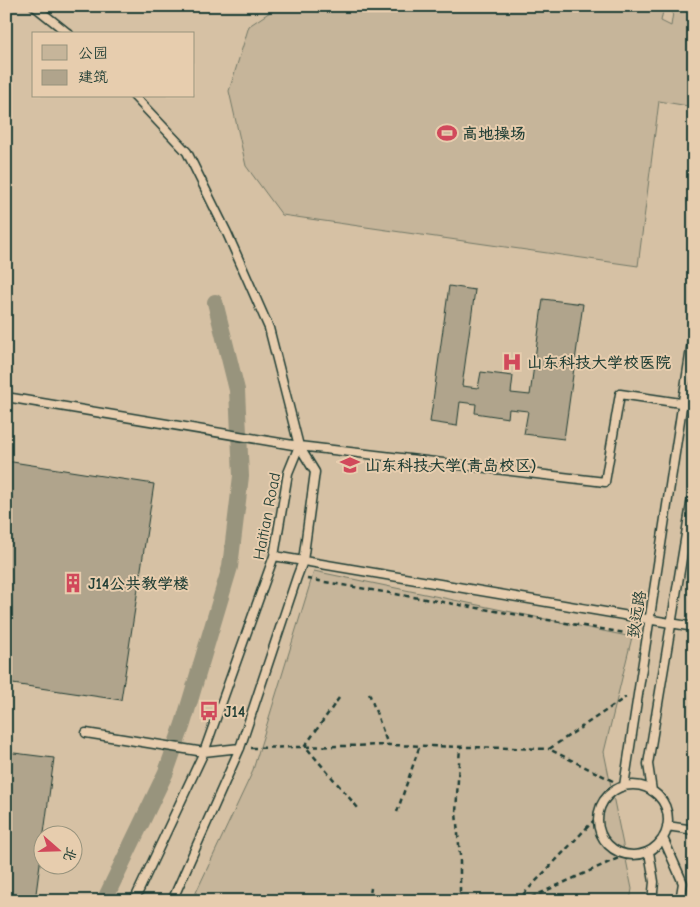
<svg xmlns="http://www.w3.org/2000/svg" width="700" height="907" font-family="'Comic Neue','LXGW WenKai TC',sans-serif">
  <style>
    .built { fill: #d6c1a4; fill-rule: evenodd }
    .green { fill: #c6b59a; stroke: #727967 }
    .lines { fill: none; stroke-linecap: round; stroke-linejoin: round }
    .canal { stroke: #98947d; stroke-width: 16 }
    .building { fill: #b0a48c; stroke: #1f3d34 }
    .service-casing { stroke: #1f3d34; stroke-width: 11 }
    .path { stroke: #1f3d34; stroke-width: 2.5; stroke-dasharray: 5 4; stroke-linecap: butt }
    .service { stroke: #e7cdae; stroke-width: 8 }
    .labels { text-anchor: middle; stroke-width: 4; stroke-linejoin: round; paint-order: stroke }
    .poi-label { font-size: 16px; font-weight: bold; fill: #1f3d34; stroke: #e7cdae; text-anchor: start }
    .street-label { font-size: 16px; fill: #1f3d34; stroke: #e7cdae }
  </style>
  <rect width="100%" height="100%" fill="#e7cdae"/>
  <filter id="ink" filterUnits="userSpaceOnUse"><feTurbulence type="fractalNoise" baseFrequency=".02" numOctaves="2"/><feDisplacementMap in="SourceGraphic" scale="10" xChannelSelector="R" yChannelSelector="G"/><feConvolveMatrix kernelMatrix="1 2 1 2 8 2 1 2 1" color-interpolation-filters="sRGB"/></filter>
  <g filter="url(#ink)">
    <path class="built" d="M 6,6 L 694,6 L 694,901 L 6,901 ZM 34,34 L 194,34 L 194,96 L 34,96 ZM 42,834 L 72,834 L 72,864 L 42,864 Z"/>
    <path class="green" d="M 279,6 L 664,6 L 661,21 L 671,26 L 674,6 L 694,6 L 694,107 L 659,101 L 638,266 L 282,215 L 246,166 L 229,91 L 249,26 Z
      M 314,571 L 632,637 L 604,752 L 632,889 L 630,901 L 192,901 L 252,773 Z"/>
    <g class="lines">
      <path class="canal" d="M 104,901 L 166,772 L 183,724 L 230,567 L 241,476 L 237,390 L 215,302"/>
    </g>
    <path class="building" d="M 449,286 L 475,290 L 462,386 L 478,388 L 481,372 L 513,376 L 511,393 L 530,395 L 543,299 L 583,304 L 564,439 L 524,434 L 528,411 L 509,409 L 508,418 L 475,413 L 476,404 L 460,402 L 457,426 L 430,422 Z
      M 6,461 L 154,484 L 121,700 L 6,683 Z
      M 6,752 L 54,758 L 35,901 L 6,901 Z"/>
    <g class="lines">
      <defs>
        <path id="service" d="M 34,6 L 69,34
          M 134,96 L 187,152 L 227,233 L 269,328 L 299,446 L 315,472 L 303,561 L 297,577 L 240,748 L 172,901
          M 6,397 L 299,446 L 605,482 L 620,394 L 694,405
          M 274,556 L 694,627
          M 86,733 L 204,752 L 240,748
          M598 820a35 35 0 1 1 70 0a35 35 0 1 1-70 0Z
          M 624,786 L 694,329
          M 652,791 L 648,764 L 694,486
          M 667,826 L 694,830
          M 663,838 L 683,883 L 680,901
          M 649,852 L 654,882 L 652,901
          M 134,901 L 204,752 L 274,556 L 288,473 L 299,446"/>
      </defs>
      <use href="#service" class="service-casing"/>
      <path class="path" d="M 307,579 L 637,635
        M 369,693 L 388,745
        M 339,698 L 305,746 L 358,808
        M 251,748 L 388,745 L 549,749
        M 613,781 L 549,749 L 626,697
        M 397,812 L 420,745
        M 369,901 L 371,888
        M 460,901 L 460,855 L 456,813 L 460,746
        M 517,901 L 598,816
        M 523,901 L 625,855"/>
      <use href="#service" class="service"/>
    </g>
  </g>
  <defs>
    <symbol id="stadium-bare" viewBox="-9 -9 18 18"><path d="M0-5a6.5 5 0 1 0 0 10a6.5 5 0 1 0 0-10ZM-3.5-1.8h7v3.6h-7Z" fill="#d1495b" stroke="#e7cdae" stroke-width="2.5" paint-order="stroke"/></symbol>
    <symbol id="hospital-bare" viewBox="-9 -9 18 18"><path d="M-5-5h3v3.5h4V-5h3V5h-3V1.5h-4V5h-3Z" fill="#d1495b" stroke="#e7cdae" stroke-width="2.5" paint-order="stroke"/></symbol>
    <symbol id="university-bare" viewBox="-9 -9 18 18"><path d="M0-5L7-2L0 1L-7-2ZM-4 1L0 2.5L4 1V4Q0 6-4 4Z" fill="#d1495b" stroke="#e7cdae" stroke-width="2.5" paint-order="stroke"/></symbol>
    <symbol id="building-bare" viewBox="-9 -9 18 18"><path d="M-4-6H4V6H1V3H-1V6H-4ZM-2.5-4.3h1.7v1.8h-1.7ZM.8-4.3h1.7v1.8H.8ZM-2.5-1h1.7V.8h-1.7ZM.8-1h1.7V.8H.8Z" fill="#d1495b" stroke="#e7cdae" stroke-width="2.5" paint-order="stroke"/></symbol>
    <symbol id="bus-bare" viewBox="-9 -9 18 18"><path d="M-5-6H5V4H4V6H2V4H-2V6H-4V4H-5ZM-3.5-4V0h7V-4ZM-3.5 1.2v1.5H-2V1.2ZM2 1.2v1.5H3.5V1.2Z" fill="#d1495b" stroke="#e7cdae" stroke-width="2.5" paint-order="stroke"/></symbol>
  </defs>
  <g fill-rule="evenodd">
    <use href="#stadium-bare" x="433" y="119" width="28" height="28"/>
    <use href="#hospital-bare" x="498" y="348" width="28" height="28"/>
    <use href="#university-bare" x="336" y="451" width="28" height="28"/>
    <use href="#building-bare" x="59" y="569" width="28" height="28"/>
    <use href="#bus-bare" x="195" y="697" width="28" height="28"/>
  </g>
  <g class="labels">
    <g class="poi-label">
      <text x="462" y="139">高地操场</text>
      <text x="527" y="368">山东科技大学校医院</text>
      <text x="365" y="471">山东科技大学(青岛校区)</text>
      <text x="88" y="589">J14公共教学楼</text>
      <text x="224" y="717">J14</text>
    </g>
    <g class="street-label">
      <text transform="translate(266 516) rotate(-79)" y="6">Haitian Road</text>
      <text transform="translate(636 614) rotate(-81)" y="6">致远路</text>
    </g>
  </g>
  <rect width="700" height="907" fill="none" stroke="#e7cdae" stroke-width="25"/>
  <rect x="12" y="12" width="675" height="882" fill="none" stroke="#1f3d34" stroke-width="2" filter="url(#ink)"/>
  <rect x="32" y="32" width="162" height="65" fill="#e7cdae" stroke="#97937d"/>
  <rect x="42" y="45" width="25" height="15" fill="#c6b59a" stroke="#97937d"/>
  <text x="78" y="58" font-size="15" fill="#1f3d34">公园</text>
  <rect x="42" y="70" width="25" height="15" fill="#b0a48c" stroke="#97937d"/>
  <text x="78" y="82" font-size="15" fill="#1f3d34">建筑</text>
  <g transform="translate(58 850) rotate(110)"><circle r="24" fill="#e7cdae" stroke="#97937d"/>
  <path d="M0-4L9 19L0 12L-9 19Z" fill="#d1495b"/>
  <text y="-8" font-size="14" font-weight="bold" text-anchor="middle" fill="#1f3d34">北</text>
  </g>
</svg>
